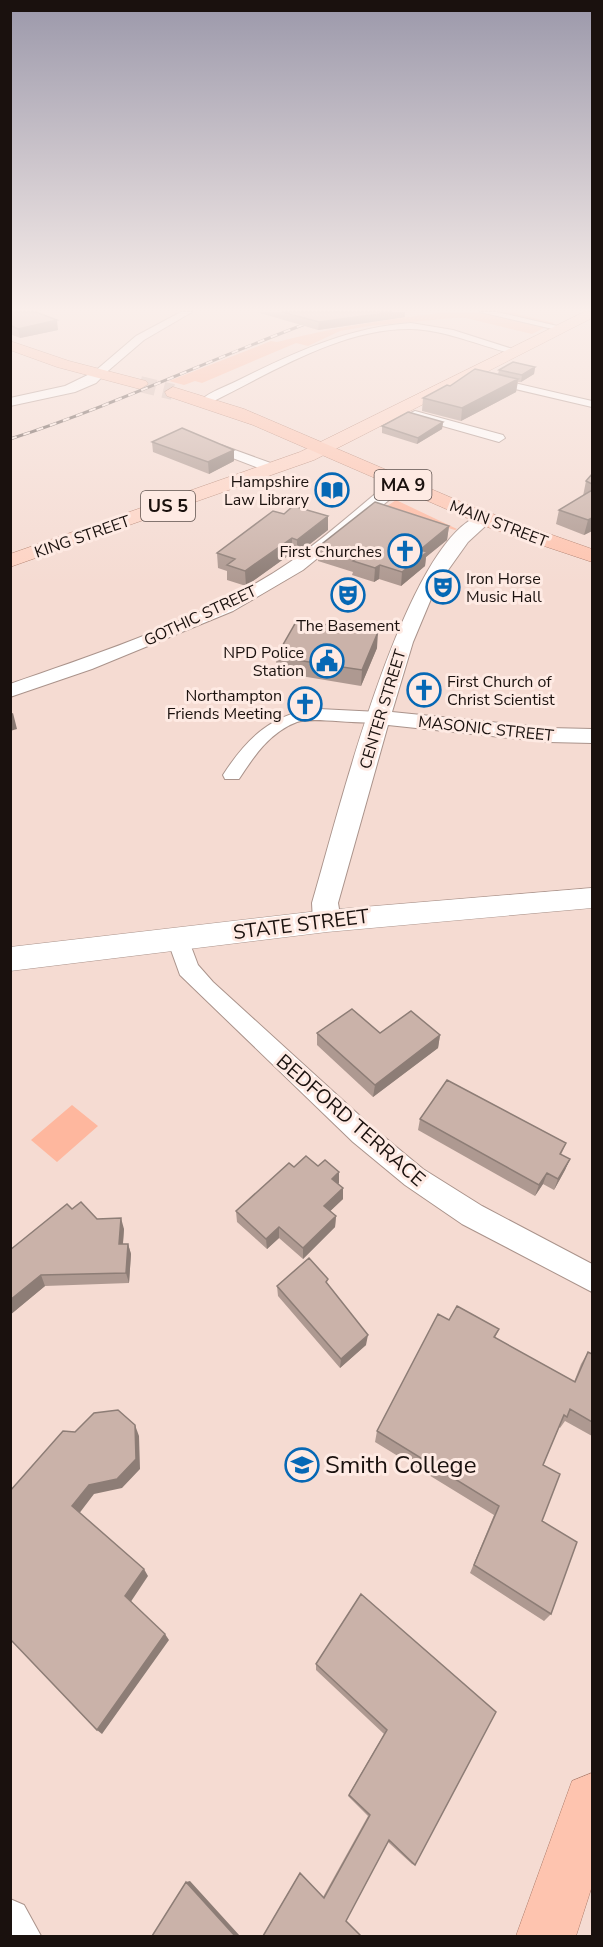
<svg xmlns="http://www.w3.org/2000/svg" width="603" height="1947" font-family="'Nunito Sans',sans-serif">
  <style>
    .green { fill: #feb79e }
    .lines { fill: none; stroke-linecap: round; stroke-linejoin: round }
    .trunk-tunnel { stroke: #d4bdb5; stroke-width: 16; stroke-dasharray: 16 8; stroke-linecap: butt }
    .minor-casing { stroke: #aa938b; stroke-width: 2 }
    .tertiary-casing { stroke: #aa938b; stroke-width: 2 }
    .secondary-casing { stroke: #aa938b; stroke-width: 1 }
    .primary-casing { stroke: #ae7c6a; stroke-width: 1 }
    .trunk-casing { stroke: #ae7c6a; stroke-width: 1 }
    .minor { fill: #fff; fill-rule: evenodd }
    .tertiary { fill: #fff; fill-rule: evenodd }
    .secondary { fill: #fff; fill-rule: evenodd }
    .primary { fill: #fed3c3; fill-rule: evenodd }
    .trunk { fill: #fec4af; fill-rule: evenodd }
    .rail-casing { stroke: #5c4e49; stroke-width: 3 }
    .rail { stroke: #feeae3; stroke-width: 2; stroke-dasharray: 7; stroke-linecap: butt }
    .wall { fill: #ae9991 }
    .shaded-wall { fill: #8d7d76 }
    .building { fill: #cab2a9; stroke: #8d7d76; stroke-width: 1.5 }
    .labels { text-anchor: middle; stroke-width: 6; stroke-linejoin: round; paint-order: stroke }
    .far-poi-label { font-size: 16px; fill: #1a110e; stroke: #feeae3; text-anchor: end }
    .far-street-label { font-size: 16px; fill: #1a110e; stroke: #feeae3 }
    .shield { fill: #feeae3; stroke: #5e524e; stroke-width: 1.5 }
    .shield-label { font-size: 18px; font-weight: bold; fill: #1a110e }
    .street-label { font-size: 20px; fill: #1a110e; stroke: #feeae3 }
    .near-poi-label { font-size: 24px; fill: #1a110e; stroke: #feeae3; text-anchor: start }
  </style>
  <rect width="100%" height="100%" fill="#f5dbd2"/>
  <path class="green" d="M 448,312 L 510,312 L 554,323 L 532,334 L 466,318 L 453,318 L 369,326 L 340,331 L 308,346 L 296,343 L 202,383 L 195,381 L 184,385 L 169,381 L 271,341 L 277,342 C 334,327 390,319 448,312 Z
    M 396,500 L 457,529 L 455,530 L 383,509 Z
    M 72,1105 L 98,1126 L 57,1162 L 31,1140 Z"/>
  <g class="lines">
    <path class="trunk-tunnel" d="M 140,384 L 173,392"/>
    <defs>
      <path id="minor" d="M 181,312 L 192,312 L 144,340 L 102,376 L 94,376 L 94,372 L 136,336 Z
        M 480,312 L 497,312 L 566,328 L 561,331 Z
        M 411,323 L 453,330 L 519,351 L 514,354 C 480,346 446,330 411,329 C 341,328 271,373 210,403 L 200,401 C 210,391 228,386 241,379 C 295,352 350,327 411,323 Z
        M 489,377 L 592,401 L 592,407 L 485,382 L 485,378 Z
        M 415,411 L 503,435 L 505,438 L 499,442 L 411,417 L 411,413 Z
        M 221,445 L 279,466 L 280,469 L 274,473 L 269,472 L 217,452 L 215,449 Z
        M 319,709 L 379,712 L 388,717 C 378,730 317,715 297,722 C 270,732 254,756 239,779 L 225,779 L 223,775 C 247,738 273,712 319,709 Z
        M 178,931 L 186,933 L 198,965 L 213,982 L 371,1126 L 423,1169 L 482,1206 L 592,1264 L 592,1292 L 462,1224 L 405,1185 L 353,1142 L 180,975 L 167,939 L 170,933 Z
        M 10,1899 L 24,1905 L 41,1936 L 10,1936 Z"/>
      <path id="tertiary" d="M 98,370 L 105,374 L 96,383 L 75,392 L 10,406 L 10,398 L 65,386 Z
        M 399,478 L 405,479 L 407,483 L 405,487 L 303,570 L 233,611 L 92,669 L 10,697 L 10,684 C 100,653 212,616 290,562 C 326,537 359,507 393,479 Z
        M 484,514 L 493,519 L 468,542 L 436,587 L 413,642 L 392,712 L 549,728 L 592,729 L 592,743 L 549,742 L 388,725 L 338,903 L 341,921 L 337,928 L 327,931 L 317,928 L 313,921 L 312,903 C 335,827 405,533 484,514 Z"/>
      <path id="secondary" d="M 592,888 L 592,908 L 327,932 L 10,971 L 10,947 L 327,910 Z"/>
      <path id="primary" d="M 584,312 L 592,312 L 592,318 L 314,460 L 10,567 L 10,554 L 300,452 Z"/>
      <path id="trunk" d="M 10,341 L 69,361 L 146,381 L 148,384 L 140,389 L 57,367 L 10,350 Z
        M 173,387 L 244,409 L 473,507 L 592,549 L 592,562 L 490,528 L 253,425 L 167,396 L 165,392 Z
        M 592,1773 L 592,1886 L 576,1936 L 516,1936 L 572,1781 Z"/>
    </defs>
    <use href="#minor" class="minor-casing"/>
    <use href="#tertiary" class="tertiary-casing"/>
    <use href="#secondary" class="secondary-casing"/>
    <use href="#primary" class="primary-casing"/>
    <use href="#trunk" class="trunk-casing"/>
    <use href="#minor" class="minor"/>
    <use href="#tertiary" class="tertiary"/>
    <use href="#secondary" class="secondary"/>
    <use href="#primary" class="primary"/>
    <use href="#trunk" class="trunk"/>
    <defs>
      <path id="rail" d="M 10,439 C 122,403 227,351 338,312"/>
    </defs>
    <use href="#rail" class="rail-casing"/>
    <use href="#rail" class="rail"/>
  </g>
  <path class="wall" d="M 10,312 L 58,330 L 20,338 L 10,334 Z
    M 257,312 L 405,312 L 405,317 L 318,330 Z
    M 535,367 L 534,374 L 521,382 L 518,382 L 516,392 L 461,421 L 422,411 L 423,398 L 450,386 L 498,374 L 499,370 Z
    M 443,422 L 442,429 L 417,444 L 382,433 L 382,426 Z
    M 152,442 L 234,450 L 234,461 L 209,474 L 153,452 Z
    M 592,474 L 592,531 L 584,535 L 556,524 L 559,510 L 583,496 L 586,481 Z
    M 449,526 L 447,540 L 426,557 L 425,566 L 401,586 L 379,579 L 374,582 L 352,575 L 353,572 L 318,561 L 318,547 Z
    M 328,530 L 297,554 L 292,553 L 246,586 L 227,580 L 227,571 L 218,568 L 217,553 Z
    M 377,648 L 361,686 L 277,672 L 276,657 Z
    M 317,1033 L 440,1035 L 438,1048 L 373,1097 L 317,1045 Z
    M 420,1119 L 566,1143 L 561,1155 L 570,1159 L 565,1170 L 554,1190 L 543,1184 L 535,1196 L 418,1130 Z
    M 294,1167 L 339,1183 L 338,1184 L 343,1199 L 330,1211 L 336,1216 L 335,1227 L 303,1259 L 279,1238 L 267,1249 L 237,1222 L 236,1211 Z
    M 72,1209 L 124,1229 L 123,1244 L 128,1244 L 131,1254 L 129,1283 L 45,1286 L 10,1315 L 10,1250 Z
    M 328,1284 L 366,1345 L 340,1368 L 278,1296 L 277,1286 Z
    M 449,1320 L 499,1329 L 495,1338 L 574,1382 L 581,1364 L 588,1352 L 592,1354 L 592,1436 L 565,1421 L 560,1428 L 559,1427 L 543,1465 L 542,1521 L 551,1614 L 544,1621 L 470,1573 L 494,1515 L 375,1442 L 377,1431 Z
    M 361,1594 L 415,1865 L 412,1864 L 388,1842 L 346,1920 L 263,1936 L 300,1873 L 323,1897 L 368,1816 L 348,1796 L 384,1734 L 316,1670 L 316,1664 Z"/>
  <path class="shaded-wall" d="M 393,312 L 405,312 L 405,317 L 318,330 L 319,322 Z
    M 57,320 L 58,330 L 20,338 L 18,329 Z
    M 535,367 L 534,374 L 521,382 L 522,375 Z
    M 518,379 L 516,392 L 461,421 L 462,408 Z
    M 443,422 L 442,429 L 417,444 L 418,438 Z
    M 234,450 L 234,461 L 209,474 L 208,462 Z
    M 328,516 L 328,530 L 297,554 L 297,540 Z
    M 592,518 L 592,531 L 584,535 L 588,520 Z
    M 449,526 L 447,540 L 426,557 L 425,566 L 401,586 L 402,572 L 420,550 Z
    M 292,538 L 292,553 L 246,586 L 245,571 Z
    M 380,565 L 379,579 L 374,582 L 375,568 Z
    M 378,632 L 377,648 L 361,686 L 362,670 Z
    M 13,713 L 17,729 L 10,731 L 10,714 Z
    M 440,1035 L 438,1048 L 373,1097 L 375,1085 Z
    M 570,1159 L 565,1170 L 554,1190 L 558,1179 Z
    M 339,1172 L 339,1183 L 331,1190 L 332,1179 Z
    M 547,1173 L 543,1184 L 535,1196 L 539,1185 Z
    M 343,1188 L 343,1199 L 324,1217 L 324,1206 Z
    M 336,1216 L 335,1227 L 303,1259 L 303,1248 Z
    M 121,1218 L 124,1229 L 122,1254 L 119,1244 Z
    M 279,1227 L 279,1238 L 267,1249 L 266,1239 Z
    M 128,1244 L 131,1254 L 129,1283 L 126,1273 Z
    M 41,1275 L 45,1286 L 10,1315 L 10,1300 Z
    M 368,1335 L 366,1345 L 340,1368 L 341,1359 Z
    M 135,1425 L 139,1436 L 140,1469 L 122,1488 L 94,1494 L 78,1515 L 72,1506 Z
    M 144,1569 L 148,1576 L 130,1603 L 125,1596 Z
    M 165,1634 L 169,1640 L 102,1734 L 97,1730 Z
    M 190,1881 L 240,1936 L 235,1936 L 186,1882 Z"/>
  <path class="building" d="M 10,312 L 36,312 L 57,320 L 18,329 L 10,325 Z
    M 282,312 L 393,312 L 319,322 Z
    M 513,362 L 535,367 L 522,375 L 499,370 Z
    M 475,369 L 518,379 L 462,408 L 423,398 L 447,385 L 450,386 Z
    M 408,412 L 443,422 L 418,438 L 382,426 Z
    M 182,428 L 234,450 L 208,462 L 152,442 Z
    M 592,474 L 592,484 L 586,481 Z
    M 592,490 L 592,518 L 588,520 L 559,510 Z
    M 375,502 L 449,526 L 420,550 L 427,552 L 402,572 L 380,565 L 375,568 L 353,561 L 356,559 L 318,547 Z
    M 293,506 L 328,516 L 297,540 L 292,538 L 245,571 L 227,565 L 235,559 L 217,553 L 273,511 L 284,514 Z
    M 300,621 L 378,632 L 362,670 L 276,657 L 296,622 Z
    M 352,1009 L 380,1033 L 411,1011 L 440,1035 L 375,1085 L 317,1033 Z
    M 447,1080 L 566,1143 L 560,1154 L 570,1159 L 558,1179 L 547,1173 L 539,1185 L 420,1119 Z
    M 306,1156 L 318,1166 L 325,1160 L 339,1172 L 332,1179 L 343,1188 L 324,1206 L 336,1216 L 303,1248 L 279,1227 L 266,1239 L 236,1211 L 289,1163 L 294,1167 Z
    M 81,1202 L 97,1219 L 121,1218 L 119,1244 L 128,1244 L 126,1273 L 41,1275 L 10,1300 L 10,1250 L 67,1204 L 72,1209 Z
    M 309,1258 L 328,1279 L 326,1282 L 368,1335 L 341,1359 L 277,1286 Z
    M 457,1306 L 499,1329 L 494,1337 L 575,1382 L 588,1352 L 592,1354 L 592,1422 L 570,1409 L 567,1417 L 564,1415 L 543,1465 L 560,1474 L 542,1521 L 577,1542 L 551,1614 L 474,1565 L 499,1506 L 377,1431 L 438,1314 L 449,1320 Z
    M 118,1410 L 135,1425 L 136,1459 L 117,1479 L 89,1485 L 72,1506 L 144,1569 L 125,1596 L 165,1634 L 97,1730 L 10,1639 L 10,1491 L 63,1431 L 75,1432 L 94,1413 Z
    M 361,1594 L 496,1712 L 415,1865 L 389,1840 L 346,1921 L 361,1936 L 263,1936 L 300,1873 L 324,1898 L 370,1815 L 349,1795 L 387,1730 L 316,1664 Z
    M 186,1882 L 235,1936 L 152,1936 Z"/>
  <linearGradient id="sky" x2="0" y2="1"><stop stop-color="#9b98aa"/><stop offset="0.53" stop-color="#faefeb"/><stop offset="1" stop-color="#faefeb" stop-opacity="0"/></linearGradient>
  <rect width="603" height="584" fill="url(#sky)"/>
  <defs>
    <symbol id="library-ring" viewBox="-11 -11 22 22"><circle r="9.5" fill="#feeae3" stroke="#0668b5" stroke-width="1.5"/><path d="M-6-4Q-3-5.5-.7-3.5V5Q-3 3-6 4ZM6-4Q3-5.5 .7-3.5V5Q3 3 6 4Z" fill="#0668b5"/></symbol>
    <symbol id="church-ring" viewBox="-11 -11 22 22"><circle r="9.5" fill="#feeae3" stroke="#0668b5" stroke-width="1.5"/><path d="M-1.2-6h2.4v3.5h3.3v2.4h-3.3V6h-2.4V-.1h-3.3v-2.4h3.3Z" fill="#0668b5"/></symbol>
    <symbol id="theatre-ring" viewBox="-11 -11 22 22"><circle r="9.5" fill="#feeae3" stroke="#0668b5" stroke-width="1.5"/><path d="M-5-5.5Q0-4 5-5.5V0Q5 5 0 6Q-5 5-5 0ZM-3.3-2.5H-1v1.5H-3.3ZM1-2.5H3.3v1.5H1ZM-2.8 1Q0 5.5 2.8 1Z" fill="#0668b5"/></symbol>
    <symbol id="civic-ring" viewBox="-11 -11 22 22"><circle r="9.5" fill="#feeae3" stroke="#0668b5" stroke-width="1.5"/><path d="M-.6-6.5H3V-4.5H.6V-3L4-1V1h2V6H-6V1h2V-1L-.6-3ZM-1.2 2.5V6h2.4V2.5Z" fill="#0668b5"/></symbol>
    <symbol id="university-ring" viewBox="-11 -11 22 22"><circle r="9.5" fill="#feeae3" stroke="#0668b5" stroke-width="1.5"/><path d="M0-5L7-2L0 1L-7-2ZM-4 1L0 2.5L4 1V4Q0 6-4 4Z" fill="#0668b5"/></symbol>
  </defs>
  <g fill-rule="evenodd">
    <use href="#library-ring" x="313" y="471" width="38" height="38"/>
    <use href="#church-ring" x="386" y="532" width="38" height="38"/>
    <use href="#theatre-ring" x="424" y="568" width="38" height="38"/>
    <use href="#theatre-ring" x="329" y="576" width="38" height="38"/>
    <use href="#civic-ring" x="308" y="642" width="38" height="38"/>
    <use href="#church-ring" x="405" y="671" width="38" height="38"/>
    <use href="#church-ring" x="286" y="685" width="38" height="38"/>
    <use href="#university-ring" x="283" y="1446" width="38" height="38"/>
  </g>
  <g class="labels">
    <g class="far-poi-label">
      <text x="309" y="487">Hampshire<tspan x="309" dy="18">Law Library</tspan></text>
      <text x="382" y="557">First Churches</text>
      <text x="466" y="584" text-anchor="start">Iron Horse<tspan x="466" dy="18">Music Hall</tspan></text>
      <text x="348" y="631" text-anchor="middle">The Basement</text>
      <text x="304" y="658">NPD Police<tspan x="304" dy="18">Station</tspan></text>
      <text x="447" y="687" text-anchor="start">First Church of<tspan x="447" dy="18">Christ Scientist</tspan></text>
      <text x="282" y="701">Northampton<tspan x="282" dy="18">Friends Meeting</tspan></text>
    </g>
    <g class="far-street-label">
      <text transform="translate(499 523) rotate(21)" y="6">MAIN STREET</text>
      <text transform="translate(82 536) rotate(-19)" y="6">KING STREET</text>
      <text transform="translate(200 615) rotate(-25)" y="6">GOTHIC STREET</text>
      <text transform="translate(382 709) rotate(-73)" y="6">CENTER STREET</text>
      <text transform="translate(486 728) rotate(6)" y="6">MASONIC STREET</text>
    </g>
    <g class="shield">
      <rect x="374.5" y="470" width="57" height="30" rx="4.5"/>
      <rect x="141" y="491" width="54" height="30" rx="4.5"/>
    </g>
    <g class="shield-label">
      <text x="403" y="491">MA 9</text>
      <text x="168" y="512">US 5</text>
    </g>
    <g class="street-label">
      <text transform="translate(301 924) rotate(-7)" y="7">STATE STREET</text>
      <text transform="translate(351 1120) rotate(41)" y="7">BEDFORD TERRACE</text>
    </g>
    <g class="near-poi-label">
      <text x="325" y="1473">Smith College</text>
    </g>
  </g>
  <rect width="603" height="1947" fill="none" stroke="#1a110e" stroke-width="24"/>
</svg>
